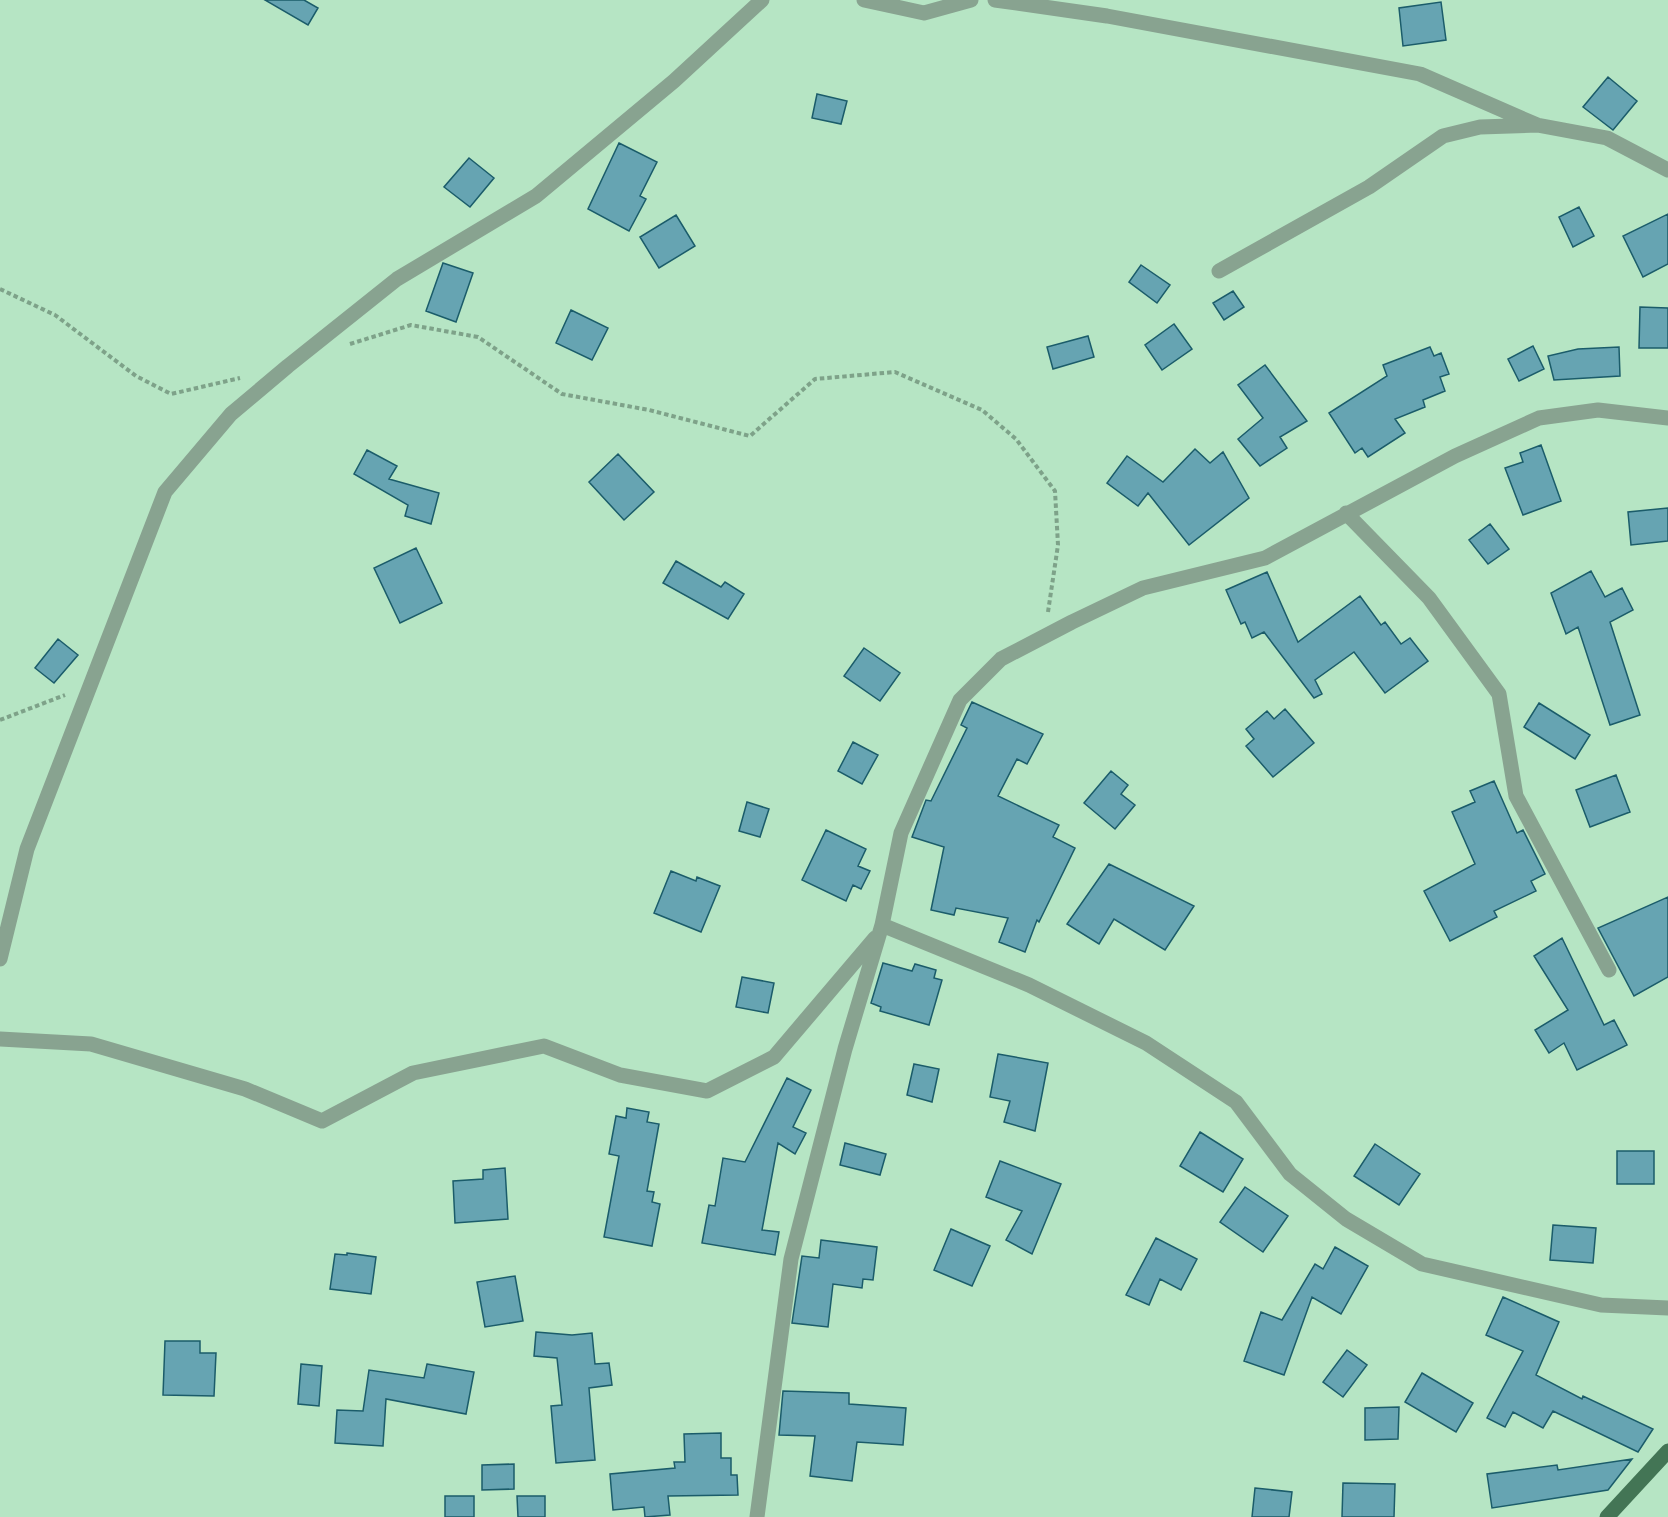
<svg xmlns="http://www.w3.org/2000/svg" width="1668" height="1517" font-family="Raleway,sans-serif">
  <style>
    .building { fill: #66a4b2; stroke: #1b5c6a; stroke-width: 1.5 }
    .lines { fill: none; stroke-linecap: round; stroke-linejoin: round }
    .path { stroke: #7ea289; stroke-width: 4; stroke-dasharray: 4.5 3; stroke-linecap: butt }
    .minor { stroke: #88a390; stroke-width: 15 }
    .major { stroke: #437555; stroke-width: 15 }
  </style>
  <rect width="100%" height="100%" fill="#b6e5c4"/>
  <path class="building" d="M 265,0 L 304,0 L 318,8 L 308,25 Z
    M 1441,2 L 1446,40 L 1403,46 L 1399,8 Z
    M 1608,77 L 1637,101 L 1613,130 L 1583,107 Z
    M 817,94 L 847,101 L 841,124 L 812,118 Z
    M 619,143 L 657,162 L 640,196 L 646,199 L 629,231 L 588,209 Z
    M 469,158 L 494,178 L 470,207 L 444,187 Z
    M 1579,207 L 1594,236 L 1573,247 L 1559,217 Z
    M 1668,214 L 1668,264 L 1643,277 L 1623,236 Z
    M 676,215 L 695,246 L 659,268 L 640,237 Z
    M 443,263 L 473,273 L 456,322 L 426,311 Z
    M 1141,265 L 1170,285 L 1157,303 L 1129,282 Z
    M 1233,291 L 1244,307 L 1224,320 L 1213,303 Z
    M 1640,307 L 1668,308 L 1668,348 L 1639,348 Z
    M 571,310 L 608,328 L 592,360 L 556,343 Z
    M 1174,324 L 1192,349 L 1162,370 L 1145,345 Z
    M 1088,336 L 1094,357 L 1053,369 L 1047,347 Z
    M 1533,346 L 1544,369 L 1519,381 L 1508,359 Z
    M 1430,347 L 1434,356 L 1441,353 L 1449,374 L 1440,377 L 1445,391 L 1423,400 L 1425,407 L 1395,419 L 1405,433 L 1368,457 L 1362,448 L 1355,453 L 1329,413 L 1387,376 L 1383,365 Z
    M 1619,347 L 1620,376 L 1554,380 L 1548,356 L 1578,349 Z
    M 1265,365 L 1307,421 L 1280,437 L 1287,448 L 1260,466 L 1238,439 L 1263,418 L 1238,385 Z
    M 1541,445 L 1561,501 L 1523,515 L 1505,468 L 1523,462 L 1520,453 Z
    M 1195,449 L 1210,463 L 1223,452 L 1249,498 L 1189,545 L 1148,493 L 1138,506 L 1107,483 L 1127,456 L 1163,482 Z
    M 367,450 L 397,466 L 389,479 L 439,493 L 431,524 L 405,516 L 408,505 L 354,474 Z
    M 618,454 L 654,492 L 624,520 L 589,482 Z
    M 1668,508 L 1668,541 L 1631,545 L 1628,512 Z
    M 1490,524 L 1509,549 L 1488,564 L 1469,540 Z
    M 416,548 L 442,603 L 400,623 L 374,568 Z
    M 676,561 L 721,587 L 725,582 L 744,594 L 728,619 L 663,583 Z
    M 1591,571 L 1605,597 L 1622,588 L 1633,610 L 1610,622 L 1640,715 L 1610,725 L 1578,627 L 1566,634 L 1551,593 Z
    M 1267,572 L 1298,642 L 1360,596 L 1381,625 L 1385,622 L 1401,644 L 1410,638 L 1428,661 L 1385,693 L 1354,652 L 1315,680 L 1322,694 L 1314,698 L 1264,632 L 1252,638 L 1245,622 L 1241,624 L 1226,590 Z
    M 58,639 L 78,655 L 54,683 L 35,668 Z
    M 864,648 L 900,673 L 880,701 L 844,676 Z
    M 972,702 L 1043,734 L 1027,764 L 1017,759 L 998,796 L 1059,825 L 1053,837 L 1075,848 L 1039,922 L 1037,920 L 1025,952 L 999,942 L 1008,918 L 956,908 L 954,915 L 931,910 L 944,847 L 912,837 L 926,800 L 931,801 L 967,728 L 961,725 Z
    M 1539,703 L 1590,735 L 1575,759 L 1524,727 Z
    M 1285,709 L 1314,743 L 1273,777 L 1246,746 L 1254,739 L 1246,729 L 1267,711 L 1274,719 Z
    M 853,742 L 878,755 L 862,784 L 838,771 Z
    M 1111,771 L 1128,785 L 1121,794 L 1135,805 L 1115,829 L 1084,803 Z
    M 1616,775 L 1630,812 L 1590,827 L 1576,790 Z
    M 1494,781 L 1517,833 L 1523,830 L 1545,874 L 1531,881 L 1536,891 L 1494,911 L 1497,917 L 1450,941 L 1424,891 L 1475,864 L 1452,812 L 1475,802 L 1470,791 Z
    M 747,802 L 769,809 L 760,837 L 739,831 Z
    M 826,830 L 866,849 L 858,866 L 870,871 L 861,889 L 853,885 L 846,901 L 802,880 Z
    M 1109,864 L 1194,906 L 1165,950 L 1114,919 L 1099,944 L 1067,924 Z
    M 671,871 L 696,881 L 697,877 L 720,886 L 701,932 L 654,913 Z
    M 1668,897 L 1668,977 L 1634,996 L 1598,928 Z
    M 1562,938 L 1604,1025 L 1614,1020 L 1627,1045 L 1577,1070 L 1564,1043 L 1549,1053 L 1535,1030 L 1568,1010 L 1534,956 Z
    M 883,963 L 912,971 L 915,964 L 936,970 L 934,978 L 942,980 L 929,1025 L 880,1011 L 881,1007 L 871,1003 Z
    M 742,977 L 774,983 L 768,1013 L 736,1007 Z
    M 998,1054 L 1048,1063 L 1035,1131 L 1004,1122 L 1010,1101 L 990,1097 Z
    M 914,1064 L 939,1069 L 932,1102 L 907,1095 Z
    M 787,1078 L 811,1090 L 793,1127 L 806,1133 L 795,1154 L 778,1143 L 762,1230 L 779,1232 L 775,1255 L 702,1243 L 709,1205 L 715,1206 L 723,1158 L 745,1162 Z
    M 627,1108 L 649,1112 L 647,1122 L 659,1124 L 647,1191 L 654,1192 L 652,1202 L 660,1204 L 652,1246 L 604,1237 L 619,1156 L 609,1154 L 616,1116 L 626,1118 Z
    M 1200,1132 L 1243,1159 L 1223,1192 L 1180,1166 Z
    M 845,1143 L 886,1154 L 880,1175 L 840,1165 Z
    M 1375,1144 L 1420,1174 L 1399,1205 L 1354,1176 Z
    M 1617,1151 L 1654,1151 L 1654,1184 L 1617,1184 Z
    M 1000,1161 L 1061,1184 L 1032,1254 L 1006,1240 L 1022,1211 L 986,1197 Z
    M 505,1168 L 508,1219 L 455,1223 L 453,1181 L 483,1179 L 483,1170 Z
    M 1245,1187 L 1288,1216 L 1263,1252 L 1220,1222 Z
    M 1553,1225 L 1596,1228 L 1593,1263 L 1550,1260 Z
    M 951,1229 L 990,1246 L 972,1286 L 934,1270 Z
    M 1156,1238 L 1197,1259 L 1181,1290 L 1160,1279 L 1149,1305 L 1126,1295 Z
    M 821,1240 L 877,1247 L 873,1280 L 863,1279 L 862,1288 L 833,1284 L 828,1327 L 792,1323 L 802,1256 L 819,1258 Z
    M 1335,1247 L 1368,1266 L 1341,1314 L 1312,1297 L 1284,1375 L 1244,1361 L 1261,1312 L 1282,1320 L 1315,1264 L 1323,1269 Z
    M 347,1253 L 376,1257 L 371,1294 L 330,1289 L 335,1254 L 347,1255 Z
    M 515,1276 L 523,1321 L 485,1327 L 477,1282 Z
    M 1503,1297 L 1559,1322 L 1536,1375 L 1582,1399 L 1583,1396 L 1653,1429 L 1638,1452 L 1553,1411 L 1543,1428 L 1513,1412 L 1505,1427 L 1487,1418 L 1523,1351 L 1486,1335 Z
    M 536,1332 L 572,1335 L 592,1333 L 595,1364 L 609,1363 L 612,1385 L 589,1388 L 595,1460 L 556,1463 L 551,1406 L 562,1405 L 557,1358 L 534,1356 Z
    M 165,1341 L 200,1341 L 200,1353 L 216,1353 L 214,1396 L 163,1395 Z
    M 1347,1350 L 1367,1365 L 1343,1397 L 1323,1382 Z
    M 301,1364 L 322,1366 L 319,1406 L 298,1404 Z
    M 427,1364 L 474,1372 L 466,1414 L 386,1399 L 383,1446 L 335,1443 L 337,1410 L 363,1411 L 369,1370 L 424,1378 Z
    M 1422,1373 L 1473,1403 L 1456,1432 L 1405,1402 Z
    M 783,1391 L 849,1393 L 849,1404 L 906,1408 L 903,1445 L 857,1442 L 852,1481 L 810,1476 L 815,1436 L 779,1435 Z
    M 1399,1407 L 1398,1439 L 1365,1440 L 1365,1408 Z
    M 721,1433 L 721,1458 L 731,1458 L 731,1475 L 737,1475 L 738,1495 L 668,1496 L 670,1515 L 645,1517 L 644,1507 L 613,1510 L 610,1474 L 675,1468 L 674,1462 L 685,1462 L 684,1434 Z
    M 1632,1459 L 1608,1490 L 1492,1508 L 1487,1474 L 1557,1465 L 1558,1470 Z
    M 514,1464 L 514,1489 L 482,1490 L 482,1465 Z
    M 1343,1483 L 1395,1484 L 1394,1517 L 1342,1517 Z
    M 1255,1488 L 1292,1492 L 1289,1517 L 1252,1517 Z
    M 445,1496 L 474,1496 L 474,1517 L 445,1517 Z
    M 517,1496 L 545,1496 L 545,1517 L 518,1517 Z"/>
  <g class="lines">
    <path class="path" d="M 0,289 L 55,315 L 136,376 L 171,394 L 240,378
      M 350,344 L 411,325 L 478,337 L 562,394 L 649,410 L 750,436 L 815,379 L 895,372 L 982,410 L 1016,439 L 1055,491 L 1058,545 L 1048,612
      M 0,720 L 65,695"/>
    <path class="minor" d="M 864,0 L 924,13 L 971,0
      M 995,0 L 1107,16 L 1420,74 L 1537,125
      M 1219,271 L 1369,187 L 1443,136 L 1480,127 L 1537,125 L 1607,138 L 1668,170
      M 1346,513 L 1429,598 L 1499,694 L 1516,796 L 1609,970
      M 882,925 L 1029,985 L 1146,1043 L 1236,1102 L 1290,1174 L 1346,1219 L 1422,1264 L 1601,1305 L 1668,1308
      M 0,959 L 27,849 L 165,492 L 231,414 L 288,366 L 397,279 L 536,196 L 674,81 L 762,0
      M 0,1039 L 91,1044 L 245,1089 L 322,1121 L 413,1073 L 544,1046 L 620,1075 L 707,1091 L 774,1057 L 875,938
      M 757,1517 L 791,1259 L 845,1049 L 882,925 L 901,833 L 960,700 L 1001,659 L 1072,622 L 1143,588 L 1265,558 L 1455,456 L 1539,418 L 1598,410 L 1668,418"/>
    <path class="major" d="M 1607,1517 L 1668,1451"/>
  </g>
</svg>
